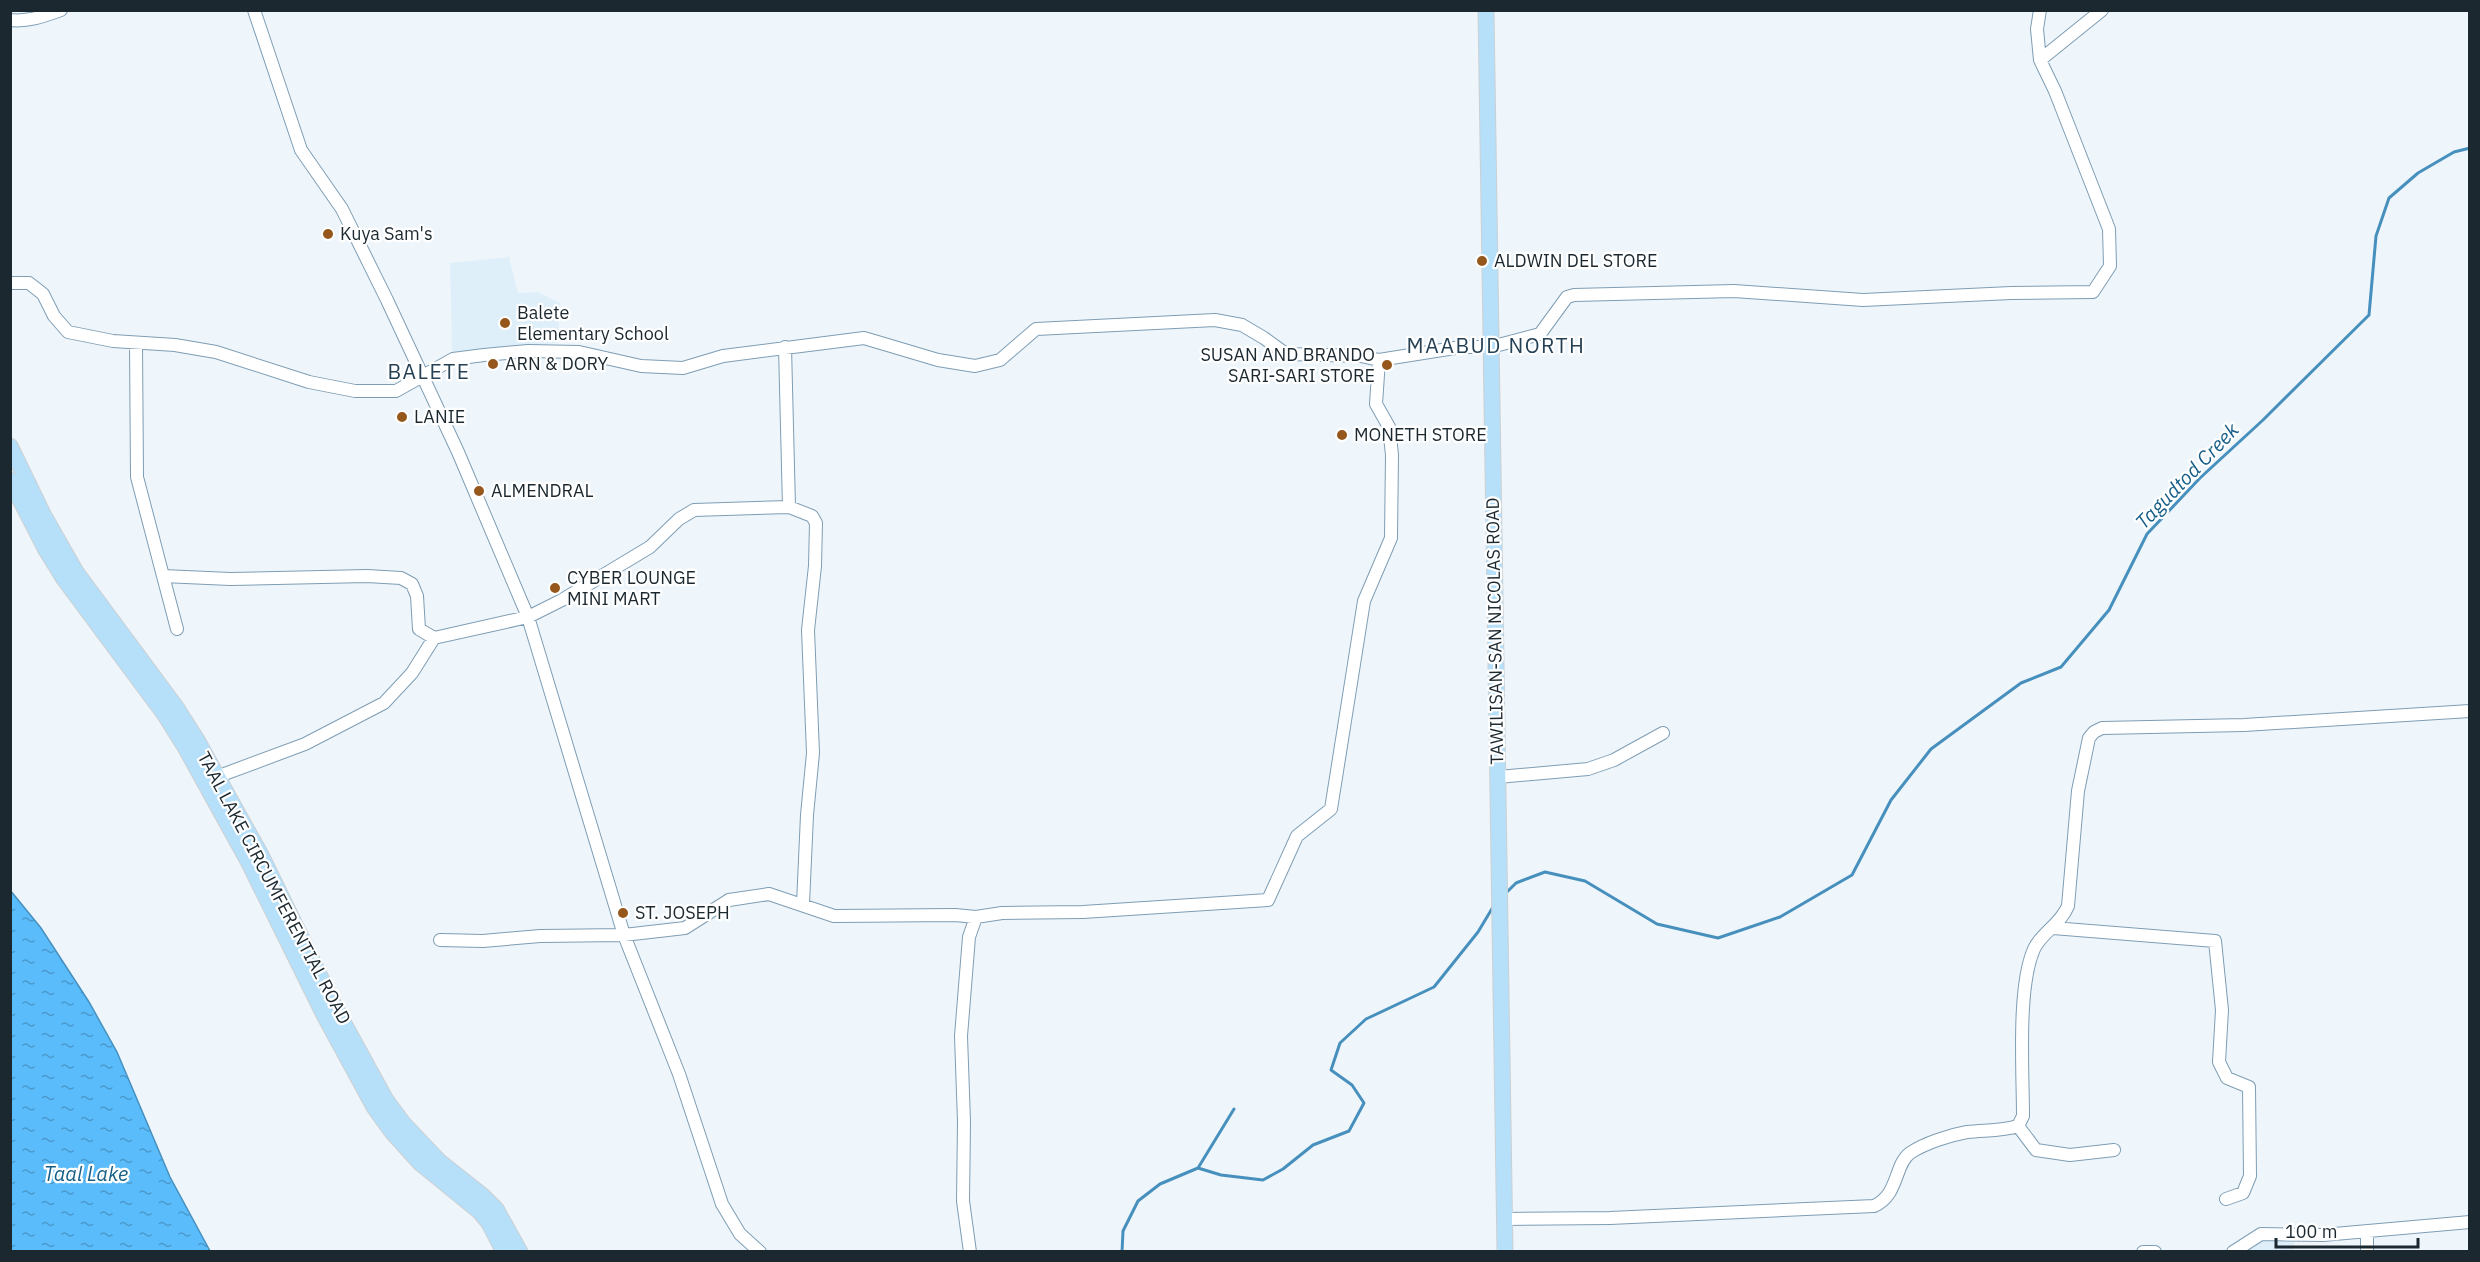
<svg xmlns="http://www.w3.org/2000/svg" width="2480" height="1262" font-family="'IBM Plex Sans',sans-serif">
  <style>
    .built { fill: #dfeffa }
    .water { fill: url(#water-ripples); stroke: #4790be; stroke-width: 1.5 }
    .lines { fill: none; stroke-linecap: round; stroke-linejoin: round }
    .stream { stroke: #4790be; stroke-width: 3 }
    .minor-casing { stroke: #7e9db4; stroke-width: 14 }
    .major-casing { stroke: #cdd0d1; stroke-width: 17 }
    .minor { stroke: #fff; stroke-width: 12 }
    .major { stroke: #b6dffa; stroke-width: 15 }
    .poi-dot { fill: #95571c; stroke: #fff; stroke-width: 2 }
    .labels { text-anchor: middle; stroke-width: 4.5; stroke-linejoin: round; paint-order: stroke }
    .poi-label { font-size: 18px; fill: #1b2830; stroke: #fff; text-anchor: start }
    .street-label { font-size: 18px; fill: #1b2830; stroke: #fff }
    .water-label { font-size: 20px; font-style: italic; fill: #165e87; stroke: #fff }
    .quarter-label { font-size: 21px; letter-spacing: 1.5px; fill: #254155; stroke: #fff }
  </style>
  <defs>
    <pattern id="water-ripples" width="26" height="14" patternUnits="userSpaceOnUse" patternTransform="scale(1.5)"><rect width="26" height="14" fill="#5abcfb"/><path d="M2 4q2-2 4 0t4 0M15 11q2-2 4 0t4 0" fill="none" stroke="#4a99cc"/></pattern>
  </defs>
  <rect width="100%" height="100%" fill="#eff6fb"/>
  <path class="built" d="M 509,257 L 518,293 L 538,292 L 560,303 L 558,343 L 452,353 L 450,263 Z
    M 2262,1236 L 2295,1237 L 2294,1251 L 2241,1252 Z"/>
  <path class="water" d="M 10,890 L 41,928 L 89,1002 L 117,1052 L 170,1177 L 210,1251 L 11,1251 Z"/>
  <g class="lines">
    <path class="stream" d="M 1506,893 L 1516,883 L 1545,872 L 1585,881 L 1657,924 L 1718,938 L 1780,917 L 1852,875 L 1891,800 L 1931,749 L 2021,683 L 2061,667 L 2109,610 L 2147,534 L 2200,478 L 2263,420 L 2369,315 L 2376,236 L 2389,198 L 2418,173 L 2454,152 L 2470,148
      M 1198,1168 L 1234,1109
      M 1122,1252 L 1123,1231 L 1138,1201 L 1160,1184 L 1198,1168 L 1221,1175 L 1263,1180 L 1283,1169 L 1313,1145 L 1349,1131 L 1364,1103 L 1352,1085 L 1331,1070 L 1340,1043 L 1366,1019 L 1434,987 L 1478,932 L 1493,907"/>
    <defs>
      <path id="minor" d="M 254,10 L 301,150 L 342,209 L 387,300 L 458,452 L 528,617 L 624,935 L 679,1074 L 722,1204 L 740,1234 L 760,1252
        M 10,20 C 29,22 44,16 61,10
        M 2040,60 L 2102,10
        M 10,283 L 29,283 L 43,294 L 54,316 L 68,332 L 113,341 L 175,345 L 216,352 L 309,382 L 355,391 L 396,391 L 453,359 L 484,355 L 528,351 L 579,352 L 641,366 L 683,368 L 723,356 L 864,338 L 938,360 L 975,366 L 1000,360 L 1036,329 L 1215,320 L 1242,325 L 1264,338 L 1286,354 L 1361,356 L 1379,360 L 1461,347 L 1491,347 L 1540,334 L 1567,297 L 1574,295 L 1734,291 L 1863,300 L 2011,293 L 2093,292 L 2110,266 L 2109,229 L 2055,91 L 2040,60 L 2037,29 L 2040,10
        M 136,343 L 137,477 L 163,576 L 230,579 L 367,576 L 401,578 L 412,584 L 417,596 L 419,629 L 434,638
        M 789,507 L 812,516 L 816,523 L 815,566 L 808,630 L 813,753 L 807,815 L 803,904
        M 163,576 L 177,629
        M 1498,777 L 1588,769 L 1614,760 L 1663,733
        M 211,779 L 305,744 L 384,703 L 412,673 L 434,638 L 528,617 L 562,600 L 650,547 L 679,519 L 694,510 L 789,507 L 785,347
        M 2053,928 L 2215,941 L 2222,1010 L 2219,1062 L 2227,1078 L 2249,1087 L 2250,1176 L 2243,1193 L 2226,1199
        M 440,940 L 483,941 L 540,936 L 624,935 L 685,928 L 729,900 L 769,894 L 834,916 L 955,915 L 976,917
        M 2018,1126 L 2036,1150 L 2070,1155 L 2114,1150
        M 1504,1219 L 1610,1218 L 1874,1206 C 1899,1195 1894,1165 1910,1153 C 1925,1143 1950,1135 1967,1132 C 1985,1130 2002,1131 2018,1126 L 2023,1116 C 2023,1072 2017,987 2034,949 C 2041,933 2060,925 2068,906 L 2078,791 L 2089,738 L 2094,732 L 2102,728 L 2244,725 L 2470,711
        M 970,1252 L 963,1201 L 964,1122 L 961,1036 L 969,937 L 976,917 L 1002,913 L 1083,912 L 1268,900 L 1297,836 L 1331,809 L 1364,601 L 1391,538 L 1392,455 L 1389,427 L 1376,404 L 1379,360
        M 2143,1252 L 2155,1252
        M 2233,1252 L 2261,1234 L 2323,1235 L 2470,1222
        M 2367,1252 L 2367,1232"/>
      <path id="major" d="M 1486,10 L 1505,1252
        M 10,446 L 44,516 L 76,572 L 176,707 L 197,740 L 262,857 L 336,1009 L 386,1100 L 403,1123 L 440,1162 L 483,1196 L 496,1209 L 520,1252
        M 10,480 L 46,550 L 64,579 L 165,715 L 185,747 L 249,863 L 324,1015 L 374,1107 L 392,1132 L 420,1163 L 480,1212 L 489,1223 L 504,1252"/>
    </defs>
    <use href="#minor" class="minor-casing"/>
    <use href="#major" class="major-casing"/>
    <use href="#minor" class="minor"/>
    <use href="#major" class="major"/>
  </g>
  <g class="poi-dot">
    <circle cx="328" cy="234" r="6"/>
    <circle cx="1482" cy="261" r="6"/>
    <circle cx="505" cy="323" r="6"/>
    <circle cx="493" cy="364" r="6"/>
    <circle cx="1387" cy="365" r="6"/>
    <circle cx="402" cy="417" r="6"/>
    <circle cx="1342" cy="435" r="6"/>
    <circle cx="479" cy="491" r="6"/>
    <circle cx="555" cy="588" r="6"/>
    <circle cx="623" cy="913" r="6"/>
  </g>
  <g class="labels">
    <g class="poi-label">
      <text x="340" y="240">Kuya Sam's</text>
      <text x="1494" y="267">ALDWIN DEL STORE</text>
      <text x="517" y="319">Balete<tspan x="517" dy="21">Elementary School</tspan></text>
      <text x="1375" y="361" text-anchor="end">SUSAN AND BRANDO<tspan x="1375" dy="21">SARI-SARI STORE</tspan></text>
      <text x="505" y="370">ARN &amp; DORY</text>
      <text x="414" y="423">LANIE</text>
      <text x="1354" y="441">MONETH STORE</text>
      <text x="491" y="497">ALMENDRAL</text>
      <text x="567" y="584">CYBER LOUNGE<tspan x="567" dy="21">MINI MART</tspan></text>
      <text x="635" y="919">ST. JOSEPH</text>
    </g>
    <g class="street-label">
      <text transform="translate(1495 631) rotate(-91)" y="6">TAWILISAN-SAN NICOLAS ROAD</text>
      <text transform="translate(274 888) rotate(62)" y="6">TAAL LAKE CIRCUMFERENTIAL ROAD</text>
    </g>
    <g class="water-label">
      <text transform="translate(2187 476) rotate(-46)" y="7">Tagudtod Creek</text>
      <text x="86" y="1181">Taal Lake</text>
    </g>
    <g class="quarter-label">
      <text x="1496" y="353">MAABUD NORTH</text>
      <text x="429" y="379">BALETE</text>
    </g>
  </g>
  <rect width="2480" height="1262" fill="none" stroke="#1b2830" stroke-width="24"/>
  <path d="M2276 1238v9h142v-9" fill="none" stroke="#1b2830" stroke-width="3"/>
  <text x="2285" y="1238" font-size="18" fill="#1b2830" stroke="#ffffff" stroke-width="4.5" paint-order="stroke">100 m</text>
</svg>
